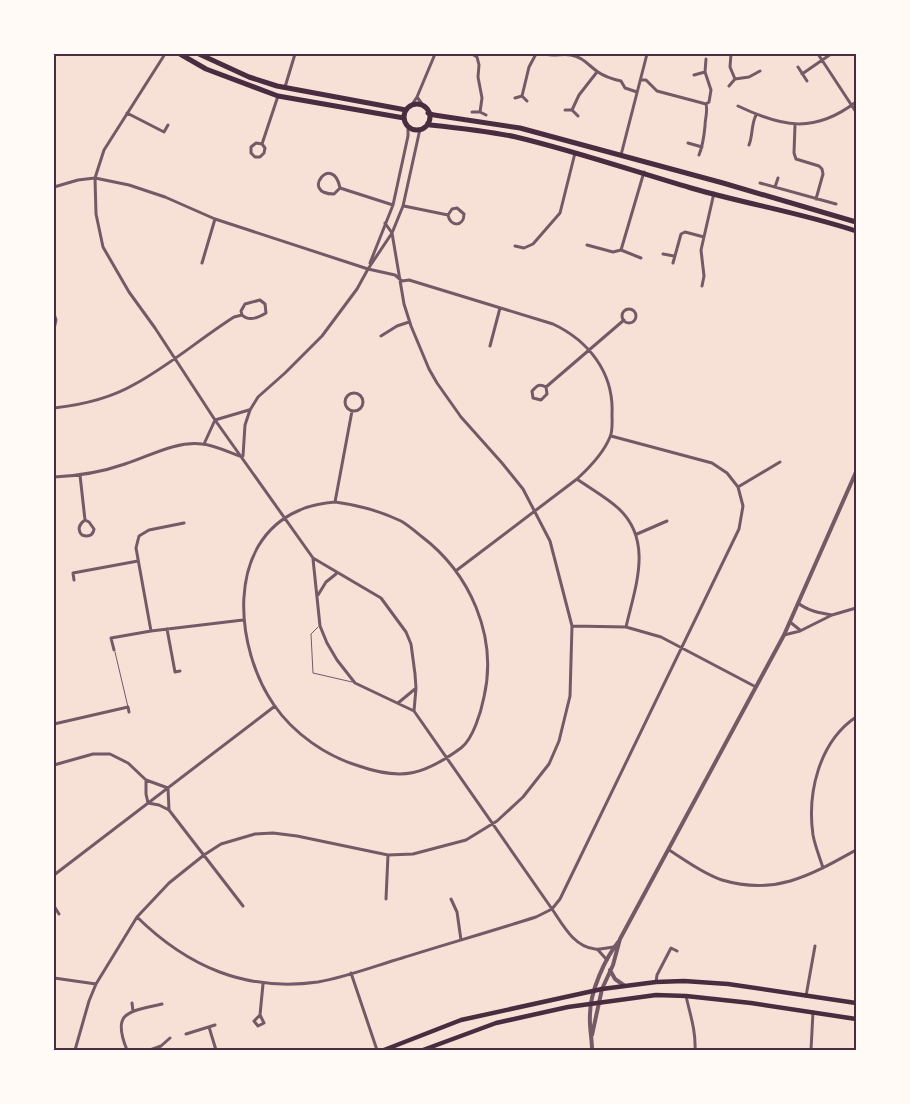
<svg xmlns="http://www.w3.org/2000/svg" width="910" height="1104" font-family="Commissioner,sans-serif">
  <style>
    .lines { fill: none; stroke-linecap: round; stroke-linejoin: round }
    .service { stroke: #755966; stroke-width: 1 }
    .minor { stroke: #755966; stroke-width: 3 }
    .tertiary { stroke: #755966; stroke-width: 4 }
    .secondary { stroke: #4a2c40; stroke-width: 4.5 }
    .primary { stroke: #4a2c40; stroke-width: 5 }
    .neatline { fill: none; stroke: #4a2c40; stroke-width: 2 }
  </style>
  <rect width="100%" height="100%" fill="#f7e1d7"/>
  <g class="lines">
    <path class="service" d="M 318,627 L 311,634 L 313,673 L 352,682
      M 115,652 L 128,707"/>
    <path class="minor" d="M 165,54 L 104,150 L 95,178 L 96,214 L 103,247 L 129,292 L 155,328 L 215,420 L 313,558 L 381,598 L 406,632 L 411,644 L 415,674 L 416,688 L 414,711
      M 472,54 L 477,57 L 479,65 L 478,77 L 482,98 L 480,112 L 486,115
      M 546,54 C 554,57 562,53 571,55 C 583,57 588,65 598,72 C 605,77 612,79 621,81 L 625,88 L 637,92
      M 731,54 L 730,67 L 735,79 L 749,77 L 760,71
      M 818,54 L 856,112
      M 706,59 L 705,72 L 711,90 L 709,102 L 706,104
      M 798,67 L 807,81
      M 802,74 L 831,54
      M 694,75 L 705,72
      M 641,80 L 646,80 L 657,91 L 706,104
      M 729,86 L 735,79
      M 285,87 L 295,54
      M 417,97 L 425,108
      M 515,98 L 522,96
      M 527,101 L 522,96 L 529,67 L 536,54
      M 411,106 L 417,97 L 435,54
      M 738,106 C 782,127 814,134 856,102
      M 565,110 L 572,110
      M 472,112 L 480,112
      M 127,113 L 164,132 L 168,125
      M 578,116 L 572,110 L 579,95 L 597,72
      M 795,125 L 794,153 L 796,159 L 819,166 L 822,169 L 823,174 L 816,199
      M 688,143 L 702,147
      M 262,144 L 265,148 L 264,153 L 260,157 L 255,157 L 251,153 L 251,147 L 256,143 L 262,144 L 278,96
      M 749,145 C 753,135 751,125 756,115
      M 621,155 L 647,54
      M 699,155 C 703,145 704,137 705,126 C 705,118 708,112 706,104
      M 760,183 L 836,204
      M 54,187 L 78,180 L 95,178 L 129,185 L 165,197 L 215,219 L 368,269 L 395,275 L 402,281 L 409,280 L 553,324 C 589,341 614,373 612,414 C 612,421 613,431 610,437 C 604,452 589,468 577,479 L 457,570
      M 775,187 L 778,178
      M 340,188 C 333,152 299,194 334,194 L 340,188 L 393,205
      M 404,206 L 448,215 C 450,227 464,227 464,214 L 457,208 L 452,209 L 448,215
      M 587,245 L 613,252 L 621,250 L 644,172
      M 515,246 L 524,248 L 533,244 L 560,213 L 575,153
      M 621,250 L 641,258
      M 663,254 L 674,256
      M 202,263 L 215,219
      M 370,263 L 393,205 L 408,136 L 408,127
      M 673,263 L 681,234 L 685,232 L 704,237
      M 702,286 L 704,276 L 701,250 L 714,193
      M622 316a7 7 0 1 1 14 0a7 7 0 1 1-14 0Z
      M 54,314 L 56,320 L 54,329
      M 381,336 L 397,326 L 409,322
      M 490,346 L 500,308
      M 546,387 L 547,394 L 541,400 L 533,398 L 532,391 C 537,386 539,383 546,387 L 624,320
      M345 402a9 9 0 1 1 18 0a9 9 0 1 1-18 0Z
      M 54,408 C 81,405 111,398 135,384 C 170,365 201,338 234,317 L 242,315 C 249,322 258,318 266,313 L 265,304 L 260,300 L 245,304 L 241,311 L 242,315
      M 215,420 L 249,410
      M 204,444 L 215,420
      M 243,456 L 245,425 L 250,410 L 258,397 L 285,373 L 322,336 L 357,289 L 368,269 L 392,233 L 403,206 L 420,129
      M 80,475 L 85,520 C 79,524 77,530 82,535 C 88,537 93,536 94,529 L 89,522 L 85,520
      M 54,477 C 78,476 102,472 125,464 C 150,456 175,441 202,444 C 215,445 230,453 242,457
      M 577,479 C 591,489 606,497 618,508 C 654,541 635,587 626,627
      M 738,487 L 780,462
      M 335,502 C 358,505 380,511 401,521 C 408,525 415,531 421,536 C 470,573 498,636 484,697 C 481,712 473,739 461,748 C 424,775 402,781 359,766 C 326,756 294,734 274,705 C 235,649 224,542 300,510 C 311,505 323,503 335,502 Z
      M 335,502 L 352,411
      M 637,534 L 667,521
      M 313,559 L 320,626 L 327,643 L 337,660 L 355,683 L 414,711 L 552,909 C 563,925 574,947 595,949 C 602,950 609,947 615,947
      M 74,580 L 73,573 L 138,561
      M 318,595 L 326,582 L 336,574
      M 798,603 C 808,611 820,613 832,615
      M 790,622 L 800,630
      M 573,626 L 626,627 L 661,637 L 756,687
      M 167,629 L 175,672 L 180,671
      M 151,631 L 136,548 L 139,536 L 149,530 L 184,523
      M 784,635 L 800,631 L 832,615 L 856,608
      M 114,650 L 111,638 L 151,631 L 243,620
      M 398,703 L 415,689
      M 54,724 L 128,707 L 129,712
      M 54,765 L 93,754 L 110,754 L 128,763 L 146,780 L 168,788 L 169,810
      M 146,780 L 146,794 L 148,803 L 159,805 L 169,810 L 243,906
      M 669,850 C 685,860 703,874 722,880 C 776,896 811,875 856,850
      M 823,868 C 820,858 815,846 813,835 C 807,793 819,742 856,717
      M 54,875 L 275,706
      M 386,899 L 388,855
      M 451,899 L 457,912 L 461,940
      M 54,906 L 59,914
      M 137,917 C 188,967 246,992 318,982 C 347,977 375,966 402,958 C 447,944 492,931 536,917 L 552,909 L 560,899 L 739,529 L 743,506 L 738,487 L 727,473 L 712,463 L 611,436
      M 598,950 L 607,960
      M 351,973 L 377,1050
      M 54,978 L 96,984
      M 656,982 L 657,975 L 671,948 L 677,951
      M 686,996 C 690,1014 696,1031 695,1050
      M 806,996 L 815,946
      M 132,1003 L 133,1011
      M 260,1015 L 264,1023 L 258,1026 L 254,1021 L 260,1015 L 263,984
      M 209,1027 L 216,1050
      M 186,1034 L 215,1025
      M 75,1050 L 89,1001 L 96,984 L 137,917 L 169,883 L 204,855 L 221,844 L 255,834 L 273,833 L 297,836 L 388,855 L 413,854 L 466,840 L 497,821 L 523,797 L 549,764 L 559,741 L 570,696 L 572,626 L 550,541 L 523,489 L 502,463 L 461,417 L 437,383 L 429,369 L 411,326 L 404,304 L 392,233 L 385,223
      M 127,1050 C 111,1011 129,1012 162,1004
      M 150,1050 L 161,1046 L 170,1038
      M 811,1050 L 813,1012"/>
    <path class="tertiary" d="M 610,970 L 615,979 L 625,986
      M 592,1035 L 602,989 L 613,965 L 620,939 L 784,635 L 856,472
      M 592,1050 C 592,1038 589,1026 590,1014 C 590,992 605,958 619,941"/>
    <path class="secondary" d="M 384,1050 L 461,1020 L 602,989 L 656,982 L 684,981 L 728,984 L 856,1003
      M 423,1050 L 496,1023 L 568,1007 L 656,995 L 686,996 L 751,1003 L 856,1019"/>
    <path class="primary" d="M 180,54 L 206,69 L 278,96 L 404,118
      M 199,54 L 249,77 L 277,86 L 406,110
      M404 117a13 13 0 1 1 26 0a13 13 0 1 1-26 0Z
      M 428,113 L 434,115 L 520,128 L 723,183 L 856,222
      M 428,123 L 430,125 C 459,128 488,131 516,137 C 575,151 633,171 691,188 C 746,204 802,213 856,231"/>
  </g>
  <rect width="910" height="1104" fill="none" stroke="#fffaf5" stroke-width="110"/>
  <rect x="55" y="55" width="800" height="994" class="neatline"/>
</svg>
